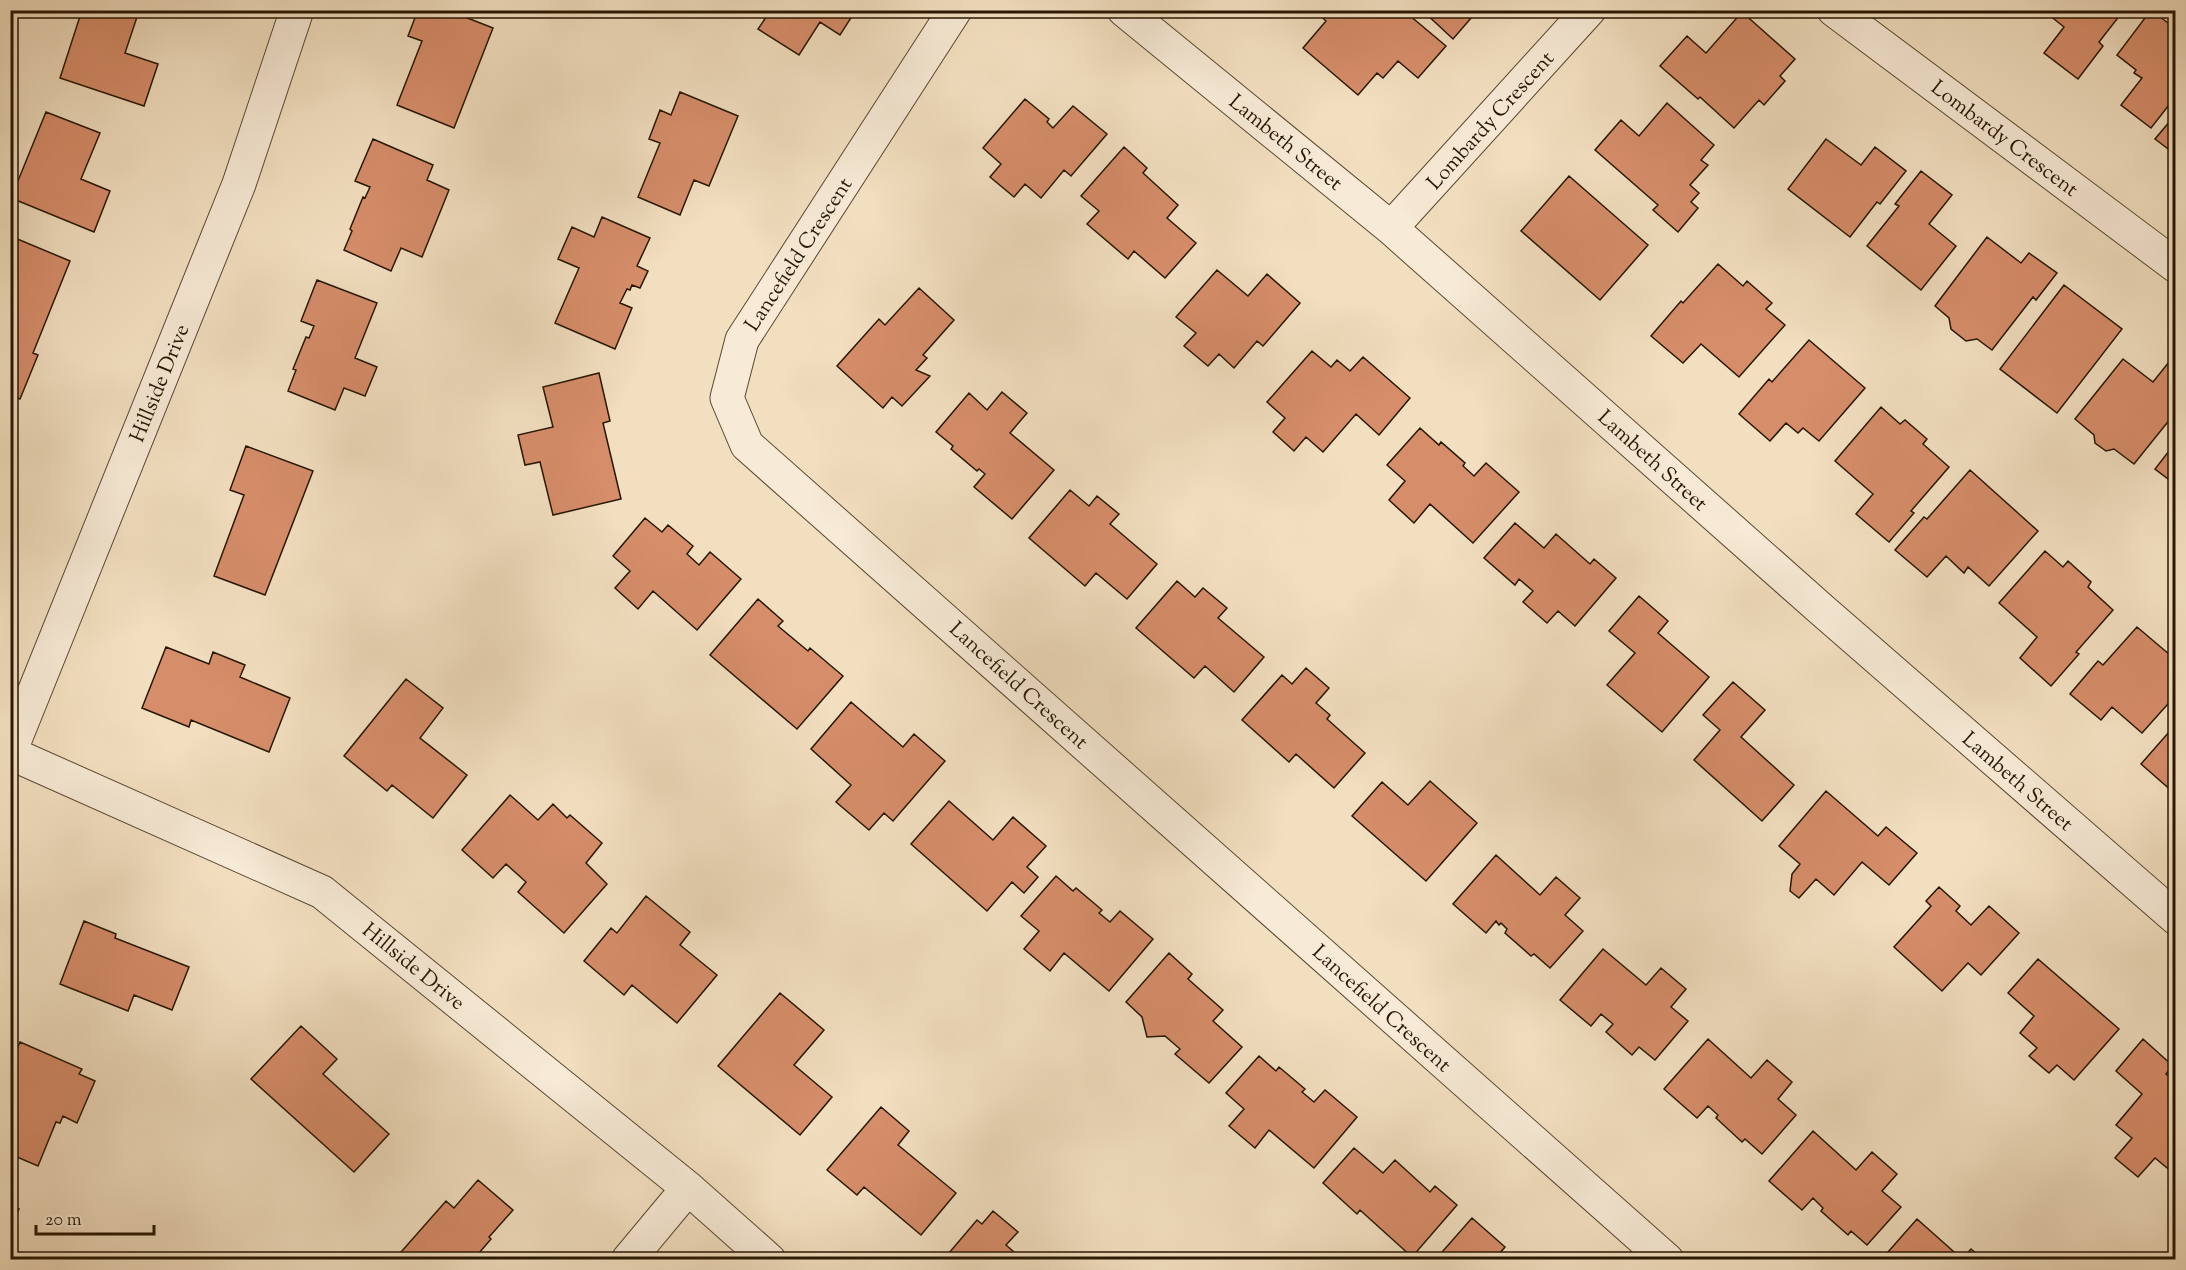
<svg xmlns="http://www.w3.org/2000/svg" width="2186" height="1270" font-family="'Sorts Mill Goudy',serif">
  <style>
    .building { fill: #d68d6a; stroke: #271603; stroke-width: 1.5 }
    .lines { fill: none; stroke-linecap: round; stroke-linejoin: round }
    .minor-casing { stroke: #5a4832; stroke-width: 35 }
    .minor { stroke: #f7ead6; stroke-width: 33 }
    .labels { text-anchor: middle; stroke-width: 4.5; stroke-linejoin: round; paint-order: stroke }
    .street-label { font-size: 21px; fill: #271603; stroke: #f7ead6 }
  </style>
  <rect width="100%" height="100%" fill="#f2dfc0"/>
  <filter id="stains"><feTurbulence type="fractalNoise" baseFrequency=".00333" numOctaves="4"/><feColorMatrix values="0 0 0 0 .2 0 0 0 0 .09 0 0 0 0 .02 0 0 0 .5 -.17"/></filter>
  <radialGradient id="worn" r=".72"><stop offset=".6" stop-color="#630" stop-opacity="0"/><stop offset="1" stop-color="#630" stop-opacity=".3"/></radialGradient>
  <path class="building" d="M 82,10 L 136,10 L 135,13 L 138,14 L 125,53 L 158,64 L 144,106 L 60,78 Z
    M 418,10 L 447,10 L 493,28 L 454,128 L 397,105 L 422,41 L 408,36 Z
    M 771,10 L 856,10 L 840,35 L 820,22 L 799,55 L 758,29 Z
    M 1314,10 L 1403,10 L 1446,46 L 1418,78 L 1398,61 L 1383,78 L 1377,73 L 1358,95 L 1303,48 L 1326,21 Z
    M 1422,10 L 1478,10 L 1453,39 Z
    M 2043,10 L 2124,10 L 2099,42 L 2103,46 L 2078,79 L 2044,53 L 2064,27 Z
    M 2151,10 L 2176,29 L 2176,96 L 2151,128 L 2121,105 L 2142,78 L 2134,73 L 2136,70 L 2117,55 Z
    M 1742,12 L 1795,59 L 1780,76 L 1785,81 L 1764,105 L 1759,100 L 1734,128 L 1700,97 L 1698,99 L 1660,66 L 1687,36 L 1706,53 Z
    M 680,92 L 738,116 L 709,186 L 694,180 L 680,215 L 638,197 L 660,143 L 649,139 L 660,110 L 671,115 Z
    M 1025,99 L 1049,119 L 1047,122 L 1053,128 L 1073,106 L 1107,134 L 1071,176 L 1064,170 L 1041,198 L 1025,184 L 1014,197 L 990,177 L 1001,164 L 983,148 Z
    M 1667,103 L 1714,145 L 1701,160 L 1708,165 L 1690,185 L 1699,193 L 1691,202 L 1698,208 L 1678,232 L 1653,210 L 1658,205 L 1595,150 L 1621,120 L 1639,136 Z
    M 46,112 L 100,133 L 81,179 L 110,191 L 94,232 L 11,198 Z
    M 2176,114 L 2176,155 L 2155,139 Z
    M 373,139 L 433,165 L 427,180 L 449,190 L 422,257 L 401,248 L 391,271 L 344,250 L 352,231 L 350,229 L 363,197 L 365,198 L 370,187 L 355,181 Z
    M 1826,139 L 1861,165 L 1875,147 L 1906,171 L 1880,204 L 1877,202 L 1850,237 L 1788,189 Z
    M 1124,147 L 1147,168 L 1143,173 L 1178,205 L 1167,218 L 1196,243 L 1165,278 L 1134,251 L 1128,259 L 1087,224 L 1099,211 L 1081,196 Z
    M 1921,171 L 1952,195 L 1929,224 L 1956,246 L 1921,290 L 1867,246 L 1899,206 L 1895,204 Z
    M 1569,176 L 1648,245 L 1600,300 L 1521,231 Z
    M 602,217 L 650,238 L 637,266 L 648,271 L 640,288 L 632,285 L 630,290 L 627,289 L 620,303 L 632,308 L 615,349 L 555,323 L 579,268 L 558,259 L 572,227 L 594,237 Z
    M 1987,237 L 2021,263 L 2029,253 L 2057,273 L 2036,300 L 2033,297 L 1992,350 L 1977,339 L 1966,341 L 1951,329 L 1949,318 L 1935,306 Z
    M 15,238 L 70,261 L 33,353 L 38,355 L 20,399 L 10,395 L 10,249 Z
    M 1718,264 L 1743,286 L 1747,281 L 1772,303 L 1766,309 L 1785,325 L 1739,377 L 1701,344 L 1683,363 L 1651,336 L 1681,301 L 1683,303 Z
    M 1217,270 L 1248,296 L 1267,274 L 1300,303 L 1263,346 L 1257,341 L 1234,368 L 1219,354 L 1208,366 L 1184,346 L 1196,333 L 1176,317 Z
    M 317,280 L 377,303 L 355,358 L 377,367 L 365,396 L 344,388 L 335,410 L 288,391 L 296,370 L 293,369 L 306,337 L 309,338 L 314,326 L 301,321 Z
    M 2064,285 L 2122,329 L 2057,413 L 2000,369 Z
    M 919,288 L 954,320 L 923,355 L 927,358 L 916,370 L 930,376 L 902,406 L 892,397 L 883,408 L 837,366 L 879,319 L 885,325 Z
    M 1809,340 L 1865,388 L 1819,441 L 1803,428 L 1798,433 L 1786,423 L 1770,441 L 1739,414 L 1769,379 L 1772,382 Z
    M 1312,351 L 1331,367 L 1337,360 L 1350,371 L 1363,357 L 1410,398 L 1379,435 L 1356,414 L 1323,452 L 1306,437 L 1294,451 L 1273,432 L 1285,418 L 1267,402 Z
    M 2123,359 L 2153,382 L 2169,362 L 2176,367 L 2176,418 L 2174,420 L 2171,418 L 2134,464 L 2114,449 L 2106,451 L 2095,443 L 2094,435 L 2075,419 Z
    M 599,373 L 610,421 L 603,423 L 621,499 L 553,515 L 540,462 L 525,465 L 518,435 L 553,427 L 543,387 Z
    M 1002,392 L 1027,413 L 1010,433 L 1054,470 L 1012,519 L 974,487 L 985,474 L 979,469 L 977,471 L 951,449 L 953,446 L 936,432 L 969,393 L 987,410 Z
    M 1881,407 L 1900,424 L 1905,420 L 1927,439 L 1923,444 L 1949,467 L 1911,511 L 1914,513 L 1889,542 L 1856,514 L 1873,494 L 1835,461 Z
    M 1420,428 L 1439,445 L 1441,442 L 1465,463 L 1463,466 L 1474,476 L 1486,463 L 1519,492 L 1473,543 L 1430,504 L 1414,523 L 1389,500 L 1405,481 L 1387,465 Z
    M 2176,442 L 2176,485 L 2155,469 Z
    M 246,446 L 313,471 L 265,595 L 214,576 L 244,495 L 230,490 Z
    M 1970,470 L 2038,531 L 1989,586 L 1968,567 L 1964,573 L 1946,556 L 1927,577 L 1895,550 L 1924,517 L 1927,519 Z
    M 1070,490 L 1089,506 L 1097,496 L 1119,514 L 1110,524 L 1157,564 L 1127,599 L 1096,573 L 1085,586 L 1029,538 Z
    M 645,518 L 662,532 L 668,525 L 693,546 L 687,554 L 699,565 L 710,552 L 741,579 L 697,630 L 653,591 L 638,609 L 615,588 L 630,571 L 613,556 Z
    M 1515,523 L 1544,548 L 1556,534 L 1590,564 L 1594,559 L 1616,578 L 1575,626 L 1558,611 L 1547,623 L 1523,602 L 1533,591 L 1519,579 L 1515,585 L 1484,558 Z
    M 2045,551 L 2063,567 L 2068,561 L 2091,582 L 2088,587 L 2113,610 L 2076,652 L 2079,654 L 2051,686 L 2020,658 L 2037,637 L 1999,603 Z
    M 1177,581 L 1195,597 L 1203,588 L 1227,608 L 1218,618 L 1264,657 L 1234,692 L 1205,666 L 1194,678 L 1136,628 Z
    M 1639,596 L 1668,621 L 1658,633 L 1709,677 L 1662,732 L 1607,685 L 1635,653 L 1609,631 Z
    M 758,599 L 783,621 L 778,626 L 808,651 L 810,648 L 843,676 L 797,729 L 710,655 Z
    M 2137,627 L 2176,660 L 2176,695 L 2142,733 L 2112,707 L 2101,720 L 2070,694 L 2098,661 L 2103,665 Z
    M 166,647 L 209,664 L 213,652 L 245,665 L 240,677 L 290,698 L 269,752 L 191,720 L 189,727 L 142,708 Z
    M 1306,668 L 1329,688 L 1316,703 L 1330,715 L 1327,719 L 1365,753 L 1334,788 L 1296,754 L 1289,762 L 1242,720 L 1282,675 L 1292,684 Z
    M 406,679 L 443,708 L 420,738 L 467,775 L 433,818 L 392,785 L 387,791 L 344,756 Z
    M 1733,682 L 1765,710 L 1741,737 L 1794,785 L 1762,821 L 1694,760 L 1720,730 L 1703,715 Z
    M 851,702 L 903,747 L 914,734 L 945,761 L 893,821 L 884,813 L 869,830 L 836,802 L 851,785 L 811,749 Z
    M 2169,732 L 2173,736 L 2176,732 L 2176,789 L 2173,792 L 2141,764 Z
    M 1430,781 L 1477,823 L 1426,881 L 1352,816 L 1382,782 L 1408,805 Z
    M 1826,791 L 1878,836 L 1886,827 L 1917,853 L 1889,885 L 1862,862 L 1834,895 L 1816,879 L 1799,898 L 1790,891 L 1792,874 L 1800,864 L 1779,846 Z
    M 510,795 L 538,820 L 553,804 L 567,818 L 570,815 L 602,843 L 586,863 L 607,884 L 564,933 L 518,892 L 526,882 L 506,864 L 493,878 L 462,850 Z
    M 949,801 L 993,840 L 1013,817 L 1046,846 L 1027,867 L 1038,877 L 1024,893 L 1012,882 L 987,911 L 911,844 Z
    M 1496,855 L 1540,895 L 1556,877 L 1580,898 L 1565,915 L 1583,931 L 1550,968 L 1534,954 L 1531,956 L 1505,933 L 1507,929 L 1501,923 L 1499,925 L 1496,921 L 1486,933 L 1453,904 Z
    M 1056,876 L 1073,891 L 1076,888 L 1102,910 L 1099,913 L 1110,922 L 1120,911 L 1153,939 L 1109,991 L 1064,953 L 1050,971 L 1024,949 L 1039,931 L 1021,916 Z
    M 1939,887 L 1960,906 L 1956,911 L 1971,925 L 1989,906 L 2019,933 L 1981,975 L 1968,963 L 1942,991 L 1894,947 L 1931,906 L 1926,901 Z
    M 646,896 L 690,932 L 680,945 L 717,975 L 677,1023 L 632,985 L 624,995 L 584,961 L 611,928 L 617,933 Z
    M 84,921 L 116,934 L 115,938 L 189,967 L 172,1010 L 134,995 L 128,1011 L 60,984 Z
    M 1603,949 L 1646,985 L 1661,968 L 1686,989 L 1671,1007 L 1688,1021 L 1655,1060 L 1639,1047 L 1632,1055 L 1606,1032 L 1613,1024 L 1601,1014 L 1591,1026 L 1560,1000 Z
    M 1169,953 L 1192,974 L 1188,979 L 1223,1010 L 1213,1021 L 1242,1047 L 1209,1083 L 1175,1054 L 1180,1049 L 1165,1036 L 1147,1037 L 1142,1017 L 1126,1002 Z
    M 2038,959 L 2119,1029 L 2074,1080 L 2057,1065 L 2049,1073 L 2029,1056 L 2037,1048 L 2020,1033 L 2034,1016 L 2008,993 Z
    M 780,993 L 824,1030 L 794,1065 L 832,1097 L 800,1135 L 718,1066 Z
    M 301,1026 L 337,1059 L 323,1074 L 389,1134 L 354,1172 L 251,1079 Z
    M 1708,1039 L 1751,1078 L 1767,1060 L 1792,1082 L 1778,1099 L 1796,1115 L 1762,1154 L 1745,1139 L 1742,1142 L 1716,1118 L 1718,1115 L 1708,1106 L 1697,1118 L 1664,1089 Z
    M 2143,1039 L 2173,1066 L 2166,1074 L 2176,1083 L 2176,1168 L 2172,1172 L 2155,1158 L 2138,1177 L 2115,1158 L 2132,1138 L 2116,1125 L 2142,1094 L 2116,1071 Z
    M 20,1042 L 82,1069 L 79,1074 L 95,1081 L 77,1123 L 63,1116 L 60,1123 L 56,1122 L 38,1166 L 10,1154 L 10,1065 Z
    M 1259,1056 L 1276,1071 L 1279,1067 L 1305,1089 L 1302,1092 L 1314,1102 L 1325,1090 L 1357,1117 L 1314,1168 L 1269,1130 L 1255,1148 L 1229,1126 L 1244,1109 L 1226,1093 Z
    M 881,1107 L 909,1131 L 898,1145 L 956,1193 L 921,1235 L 864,1187 L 857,1195 L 827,1170 Z
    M 1813,1131 L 1856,1170 L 1872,1152 L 1897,1174 L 1882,1191 L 1901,1207 L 1867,1245 L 1851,1231 L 1848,1235 L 1821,1211 L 1823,1208 L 1813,1198 L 1802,1210 L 1769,1181 Z
    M 1354,1148 L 1383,1173 L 1395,1160 L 1430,1192 L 1435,1186 L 1457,1205 L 1412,1257 L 1360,1210 L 1357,1214 L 1323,1183 Z
    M 478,1180 L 513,1210 L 489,1237 L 491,1239 L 473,1260 L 394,1260 L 446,1201 L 454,1208 Z
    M 10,1205 L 19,1209 L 10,1230 Z
    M 993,1211 L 1018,1232 L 1006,1245 L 1023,1260 L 943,1260 L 977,1220 L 982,1224 Z
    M 1472,1218 L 1505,1247 L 1494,1260 L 1435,1260 Z
    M 1917,1219 L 1962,1259 L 1971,1249 L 1984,1260 L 1896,1260 L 1888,1252 Z"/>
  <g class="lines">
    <defs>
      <path id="minor" d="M 955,10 L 742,340 L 727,398 L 747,445 L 1667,1260
        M 1124,10 L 1391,228 L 1822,610 L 2176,918
        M 1834,10 L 2176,266
        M 1391,228 L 1589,10
        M 10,752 L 239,184 L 297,10
        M 10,753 L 322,892 L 688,1188 L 769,1260
        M 628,1260 L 688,1188"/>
    </defs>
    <use href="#minor" class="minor-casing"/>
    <use href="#minor" class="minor"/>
  </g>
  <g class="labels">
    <g class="street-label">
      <text transform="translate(1490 120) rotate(-48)" y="7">Lombardy Crescent</text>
      <text transform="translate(2005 138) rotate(37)" y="7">Lombardy Crescent</text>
      <text transform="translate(1286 142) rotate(39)" y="7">Lambeth Street</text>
      <text transform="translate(798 254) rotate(-57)" y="7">Lancefield Crescent</text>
      <text transform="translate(159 383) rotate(-68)" y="7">Hillside Drive</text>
      <text transform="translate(1653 460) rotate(42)" y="7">Lambeth Street</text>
      <text transform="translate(1019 685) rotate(42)" y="7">Lancefield Crescent</text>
      <text transform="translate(2018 781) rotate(41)" y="7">Lambeth Street</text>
      <text transform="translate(414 966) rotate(39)" y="7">Hillside Drive</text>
      <text transform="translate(1382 1008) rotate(42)" y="7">Lancefield Crescent</text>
    </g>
  </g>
  <rect width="2186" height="1270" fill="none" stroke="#f2dfc0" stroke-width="36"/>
  <rect x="12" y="12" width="2162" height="1246" fill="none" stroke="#271603" stroke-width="3"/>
  <rect x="18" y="18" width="2150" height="1234" fill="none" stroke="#271603" stroke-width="1.5"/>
  <path d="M36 1225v9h118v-9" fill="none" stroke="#271603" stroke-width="3"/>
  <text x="45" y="1225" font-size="18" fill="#271603" stroke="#f7ead6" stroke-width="4.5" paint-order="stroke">20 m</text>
  <rect width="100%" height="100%" filter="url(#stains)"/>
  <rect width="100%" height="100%" fill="url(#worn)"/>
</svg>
